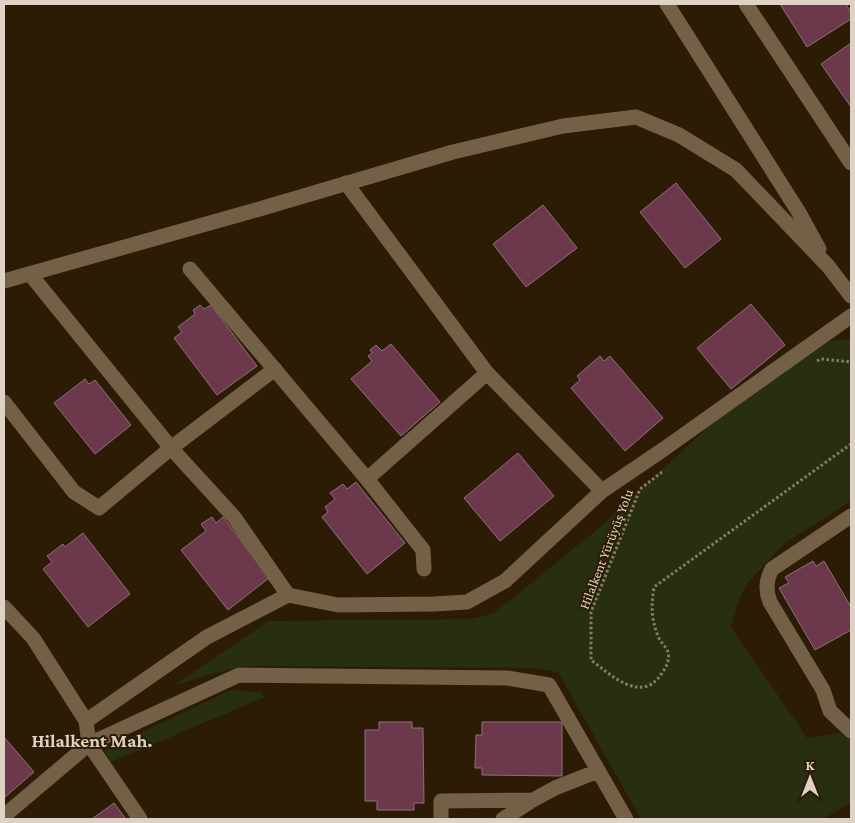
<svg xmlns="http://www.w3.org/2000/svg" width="855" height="823" font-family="'Crimson Pro',serif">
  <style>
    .green { fill: #282e10 }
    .building { fill: #6c394c; stroke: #906f7a }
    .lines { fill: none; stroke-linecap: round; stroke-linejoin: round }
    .path { stroke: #887b69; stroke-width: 3; stroke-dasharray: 2.5 2.5; stroke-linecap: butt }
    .minor { stroke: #736047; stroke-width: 15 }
    .labels { text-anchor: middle; stroke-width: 4; stroke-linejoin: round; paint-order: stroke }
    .street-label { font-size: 14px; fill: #ddd2c4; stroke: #2c1c05 }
    .district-label { font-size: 19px; font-weight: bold; fill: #ddd2c4; stroke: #2c1c05 }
  </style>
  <rect width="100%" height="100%" fill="#2c1c05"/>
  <path class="green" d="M 851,339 L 851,501 L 785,543 L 748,582 L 738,602 L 731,627 L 807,738 L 840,733 L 851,740 L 851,803 L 823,819 L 641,819 L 558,672 L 534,668 L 242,666 L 174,685 L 269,621 L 471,619 L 494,613 L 598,529 L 734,403 L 825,342 Z
    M 231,690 L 261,692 L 265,697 L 111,762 L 104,750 Z"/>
  <path class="building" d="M 780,4 L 846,4 L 851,12 L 851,19 L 807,47 Z
    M 851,43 L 851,107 L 821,64 Z
    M 676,183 L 721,239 L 685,268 L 640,212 Z
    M 543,205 L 577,248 L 526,287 L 493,244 Z
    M 751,304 L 785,345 L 731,389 L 697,348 Z
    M 200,305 L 204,309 L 211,305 L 257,366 L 217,395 L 174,338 L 182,332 L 178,327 L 195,314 L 193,310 Z
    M 391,344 L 440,402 L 401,436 L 351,379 L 372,361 L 368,356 L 372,353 L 370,350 L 376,345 L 382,351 Z
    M 600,356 L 604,361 L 610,356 L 663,418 L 625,451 L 571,388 L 580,380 L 577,376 Z
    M 85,379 L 89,384 L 95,380 L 131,425 L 95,454 L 54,403 Z
    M 518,453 L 554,496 L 500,541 L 464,498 Z
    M 356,482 L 405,543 L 367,574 L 322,517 L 328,512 L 325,507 L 335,499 L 330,493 L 343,484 L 347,489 Z
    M 212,517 L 216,523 L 223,517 L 269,578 L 228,610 L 181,550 L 206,531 L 201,524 Z
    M 83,533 L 130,594 L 88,627 L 43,569 L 52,562 L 47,556 L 63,544 L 65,547 Z
    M 813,561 L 816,566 L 824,561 L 851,607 L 851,630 L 815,650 L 779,588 L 789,583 L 785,577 Z
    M 379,722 L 412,722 L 412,728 L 423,728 L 424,803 L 414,803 L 414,810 L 377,810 L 377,801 L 365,801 L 365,730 L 379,730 Z
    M 482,722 L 562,722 L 562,776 L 482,775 L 482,768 L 475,768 L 476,735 L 482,735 Z
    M 4,737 L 34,772 L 4,798 Z
    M 114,803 L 126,819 L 92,819 Z"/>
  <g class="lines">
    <path class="path" d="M 817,361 L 821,359 L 851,362
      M 662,472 L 640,489 L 591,612 L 591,660 C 611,675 642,705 662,673 C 666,667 670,661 668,652 C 666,646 660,642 658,636 C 651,618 651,606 654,587 L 851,444"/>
    <path class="minor" d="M 667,4 L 798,211 L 819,249
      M 746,4 L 851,163
      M 346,183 L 487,373 L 602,491
      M 190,269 L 367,479 L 487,373
      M 30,274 L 171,448 L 234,517 L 288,595 L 338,605 L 434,604 L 467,602 L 505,581 L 602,491 L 664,449 L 851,316
      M 4,281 L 256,210 L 453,152 L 563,126 L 636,117 L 679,135 L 736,170 L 828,266 L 851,296
      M 4,402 L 74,492 L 99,508 L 171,448 L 275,369
      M 367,479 L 423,550 L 424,569
      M 851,516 L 772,569 C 766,580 765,590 770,602 L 823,690 L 830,711 L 851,731
      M 4,607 L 33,638 L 86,721 L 89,744 L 140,819
      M 86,721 L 207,637 L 288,595
      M 4,816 L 89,744 L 239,675 L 507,678 L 549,685 L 626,819
      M 441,819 L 441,801 L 533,800
      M 503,819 L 533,800 L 555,788 L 598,771"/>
  </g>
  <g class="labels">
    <g class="street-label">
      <text transform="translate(606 549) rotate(-69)" y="5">Hilalkent Yürüyüş Yolu</text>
    </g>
    <g class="district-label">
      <text x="92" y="747">Hilalkent Mah.</text>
    </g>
  </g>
  <rect width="855" height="823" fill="none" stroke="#ddd2c4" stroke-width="10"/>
  <g transform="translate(810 778)" stroke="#2c1c05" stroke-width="4" paint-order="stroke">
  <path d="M0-4L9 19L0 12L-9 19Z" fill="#ddd2c4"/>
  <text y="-8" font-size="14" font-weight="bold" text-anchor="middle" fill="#ddd2c4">K</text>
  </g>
</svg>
